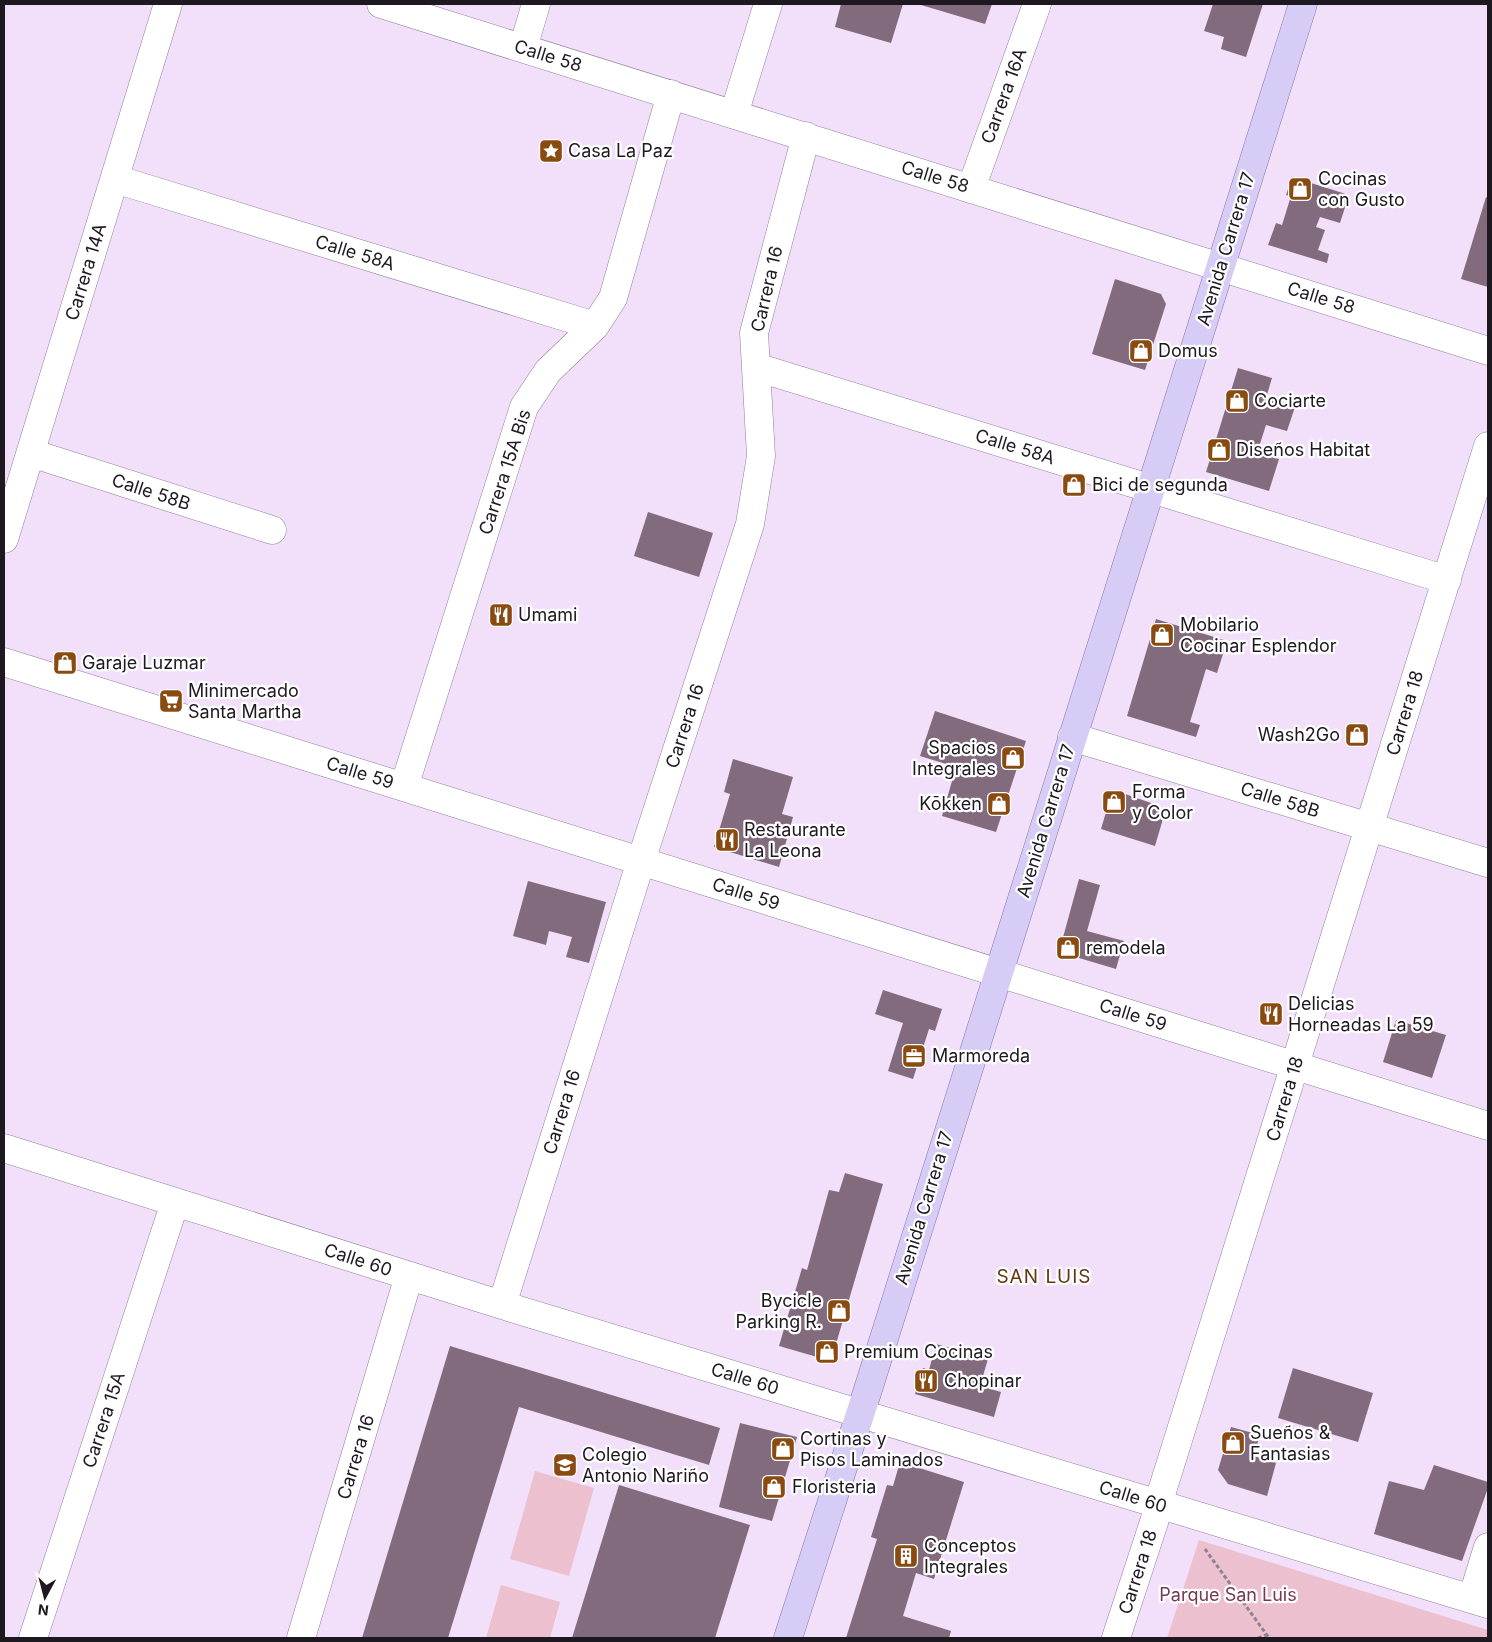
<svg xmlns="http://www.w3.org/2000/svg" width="1492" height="1642" font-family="Inter,sans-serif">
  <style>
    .green { fill: #ecc0cf }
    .building { fill: #826b7c }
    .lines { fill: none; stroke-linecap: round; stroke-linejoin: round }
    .minor-casing { stroke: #908097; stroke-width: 29 }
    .major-casing { stroke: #8377a6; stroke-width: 29 }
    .path { stroke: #8e8294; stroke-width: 3; stroke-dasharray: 4 2.5; stroke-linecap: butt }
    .minor { stroke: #fff; stroke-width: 28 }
    .major { stroke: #d6ccf5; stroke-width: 28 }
    .labels { text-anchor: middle; stroke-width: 4.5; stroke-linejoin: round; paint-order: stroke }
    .street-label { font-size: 18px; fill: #1e1821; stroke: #fff }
    .poi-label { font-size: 18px; fill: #1e1821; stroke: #fff; text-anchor: start }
    .park-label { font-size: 18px; fill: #763852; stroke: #fff }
    .neighbourhood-label { font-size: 19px; letter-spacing: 1px; fill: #633712; stroke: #fff }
  </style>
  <rect width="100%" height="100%" fill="#f2e0fa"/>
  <path class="green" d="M 535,1471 L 594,1488 L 569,1576 L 510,1559 Z
    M 1199,1540 L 1488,1630 L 1488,1638 L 1167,1638 Z
    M 501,1585 L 560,1602 L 550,1638 L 486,1638 Z"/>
  <path class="building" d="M 841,4 L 903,4 L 891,43 L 835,27 Z
    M 921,4 L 992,4 L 985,24 L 921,5 Z
    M 1213,4 L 1263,4 L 1246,57 L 1221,49 L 1224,37 L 1204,31 Z
    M 1292,177 L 1349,195 L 1340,223 L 1320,217 L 1316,227 L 1325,230 L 1318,250 L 1329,254 L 1327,263 L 1268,245 L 1276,223 L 1282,225 L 1291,196 L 1286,195 Z
    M 1486,197 L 1488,198 L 1488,287 L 1461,279 Z
    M 1115,279 L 1161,294 L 1166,304 L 1145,370 L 1092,354 Z
    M 1238,368 L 1272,378 L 1266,398 L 1295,407 L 1287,431 L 1266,425 L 1257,453 L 1279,459 L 1269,491 L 1206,472 Z
    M 648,512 L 713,533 L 699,577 L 634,556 Z
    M 1156,619 L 1227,641 L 1217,673 L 1206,669 L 1190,722 L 1200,725 L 1196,737 L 1127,716 Z
    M 935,711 L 1026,741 L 996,832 L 942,816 L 956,767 L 920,756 Z
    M 733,759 L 793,777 L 782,814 L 793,817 L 779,867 L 714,847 L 730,794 L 724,792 Z
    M 1125,794 L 1154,804 L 1153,808 L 1165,812 L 1155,846 L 1101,829 L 1111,795 L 1123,798 Z
    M 1079,879 L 1100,885 L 1087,931 L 1124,941 L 1116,969 L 1059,952 Z
    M 528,881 L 606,902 L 589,963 L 566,957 L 572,937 L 549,931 L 546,945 L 513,936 Z
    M 883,990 L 942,1009 L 935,1031 L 929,1029 L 913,1079 L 888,1071 L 903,1023 L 875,1014 Z
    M 1396,1020 L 1446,1035 L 1432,1078 L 1383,1062 Z
    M 845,1173 L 883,1184 L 831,1361 L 779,1346 L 802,1268 L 807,1270 L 829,1190 L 839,1192 Z
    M 936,1344 L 988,1359 L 980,1386 L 1001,1392 L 994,1417 L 915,1394 L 923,1368 L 929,1370 Z
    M 450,1346 L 720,1428 L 709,1465 L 519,1407 L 448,1638 L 362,1638 Z
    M 1293,1368 L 1373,1393 L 1358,1442 L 1278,1418 Z
    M 740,1423 L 797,1437 L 772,1521 L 719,1507 Z
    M 1231,1427 L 1260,1435 L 1254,1456 L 1276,1463 L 1267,1496 L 1228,1484 L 1218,1470 Z
    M 900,1462 L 964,1482 L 934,1579 L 916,1573 L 903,1616 L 951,1631 L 949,1638 L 846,1638 L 877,1539 L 871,1537 L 887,1485 L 893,1486 Z
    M 1434,1465 L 1488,1482 L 1488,1488 L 1462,1561 L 1374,1534 L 1389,1481 L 1424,1490 Z
    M 619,1485 L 750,1525 L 715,1638 L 572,1638 Z"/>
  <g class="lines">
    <defs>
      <path id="minor" d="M 381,4 L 1488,351
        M 523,48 L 536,4
        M 734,114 L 768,4
        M 115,179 L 595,326
        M 971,189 L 1037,4
        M 756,367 L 1447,580
        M 31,453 L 272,530
        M 4,539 L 168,4
        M 4,662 L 1488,1126
        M 1072,737 L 1488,863
        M 404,787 L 524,407 L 548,371 L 595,326 L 613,298 L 671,94
        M 4,1148 L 502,1305 L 1488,1604
        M 502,1305 L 641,861 L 750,524 L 761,456 L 754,333 L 806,136
        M 1472,1599 L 1488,1547
        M 33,1638 L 175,1202
        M 301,1638 L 409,1276
        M 1116,1638 L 1155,1519 L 1158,1504 L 1488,446"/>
      <path id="major" d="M 788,1638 L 865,1399 L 1303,4"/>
    </defs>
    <use href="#minor" class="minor-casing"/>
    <use href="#major" class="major-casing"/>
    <path class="path" d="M 1205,1549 L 1269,1638
      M 1258,1638 L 1266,1635"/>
    <use href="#minor" class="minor"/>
    <use href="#major" class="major"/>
  </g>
  <defs>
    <symbol id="sight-square" viewBox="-11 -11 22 22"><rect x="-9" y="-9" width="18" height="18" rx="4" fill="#8a4b11" stroke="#fff"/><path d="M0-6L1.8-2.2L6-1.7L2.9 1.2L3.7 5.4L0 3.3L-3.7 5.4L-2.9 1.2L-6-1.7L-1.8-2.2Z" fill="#fff"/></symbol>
    <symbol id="shop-square" viewBox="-11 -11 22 22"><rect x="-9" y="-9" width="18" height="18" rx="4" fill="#8a4b11" stroke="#fff"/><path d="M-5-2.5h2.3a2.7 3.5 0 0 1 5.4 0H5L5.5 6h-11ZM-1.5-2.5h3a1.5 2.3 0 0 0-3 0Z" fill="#fff"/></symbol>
    <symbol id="restaurant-square" viewBox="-11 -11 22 22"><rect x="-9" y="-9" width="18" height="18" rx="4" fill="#8a4b11" stroke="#fff"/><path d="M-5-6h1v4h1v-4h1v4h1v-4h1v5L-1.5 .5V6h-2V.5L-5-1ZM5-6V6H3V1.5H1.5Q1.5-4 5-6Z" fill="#fff"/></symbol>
    <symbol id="supermarket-square" viewBox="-11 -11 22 22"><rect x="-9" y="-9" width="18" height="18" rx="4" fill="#8a4b11" stroke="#fff"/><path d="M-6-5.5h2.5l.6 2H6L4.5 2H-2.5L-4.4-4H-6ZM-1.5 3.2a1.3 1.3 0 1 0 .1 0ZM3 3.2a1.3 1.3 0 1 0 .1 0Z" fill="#fff"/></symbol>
    <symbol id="office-square" viewBox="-11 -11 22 22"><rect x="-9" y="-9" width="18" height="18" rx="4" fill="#8a4b11" stroke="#fff"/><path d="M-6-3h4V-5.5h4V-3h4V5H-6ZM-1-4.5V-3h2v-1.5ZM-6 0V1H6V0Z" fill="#fff"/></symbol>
    <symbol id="school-square" viewBox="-11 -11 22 22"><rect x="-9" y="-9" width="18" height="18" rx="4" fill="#8a4b11" stroke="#fff"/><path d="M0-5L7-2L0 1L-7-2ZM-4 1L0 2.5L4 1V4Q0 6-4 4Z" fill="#fff"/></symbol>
    <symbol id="building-square" viewBox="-11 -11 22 22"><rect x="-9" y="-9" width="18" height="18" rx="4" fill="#8a4b11" stroke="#fff"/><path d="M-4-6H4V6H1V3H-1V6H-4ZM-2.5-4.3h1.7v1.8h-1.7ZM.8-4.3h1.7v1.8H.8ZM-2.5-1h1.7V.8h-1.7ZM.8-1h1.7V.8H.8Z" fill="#fff"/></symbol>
  </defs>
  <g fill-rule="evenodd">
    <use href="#sight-square" x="537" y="137" width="28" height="28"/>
    <use href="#shop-square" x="1286" y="175" width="28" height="28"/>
    <use href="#shop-square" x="1127" y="337" width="28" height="28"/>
    <use href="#shop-square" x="1223" y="387" width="28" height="28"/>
    <use href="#shop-square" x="1205" y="436" width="28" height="28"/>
    <use href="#shop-square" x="1060" y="471" width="28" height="28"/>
    <use href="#restaurant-square" x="487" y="601" width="28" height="28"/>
    <use href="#shop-square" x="1148" y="621" width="28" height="28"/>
    <use href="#shop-square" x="51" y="649" width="28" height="28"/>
    <use href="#supermarket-square" x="157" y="687" width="28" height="28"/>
    <use href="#shop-square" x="1343" y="721" width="28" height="28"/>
    <use href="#shop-square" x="999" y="744" width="28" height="28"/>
    <use href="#shop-square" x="1100" y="788" width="28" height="28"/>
    <use href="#shop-square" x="985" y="790" width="28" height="28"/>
    <use href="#restaurant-square" x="713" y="826" width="28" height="28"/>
    <use href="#shop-square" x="1054" y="934" width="28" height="28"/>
    <use href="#restaurant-square" x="1257" y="1000" width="28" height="28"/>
    <use href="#office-square" x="900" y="1042" width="28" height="28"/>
    <use href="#shop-square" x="825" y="1297" width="28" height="28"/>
    <use href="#shop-square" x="813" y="1338" width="28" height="28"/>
    <use href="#restaurant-square" x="912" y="1367" width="28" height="28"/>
    <use href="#shop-square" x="1219" y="1429" width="28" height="28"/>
    <use href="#shop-square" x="769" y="1435" width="28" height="28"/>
    <use href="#school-square" x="551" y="1451" width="28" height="28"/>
    <use href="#shop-square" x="760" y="1473" width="28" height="28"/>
    <use href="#building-square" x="892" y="1542" width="28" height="28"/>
  </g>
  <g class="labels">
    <g class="street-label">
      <text transform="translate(548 56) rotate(17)" y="6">Calle 58</text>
      <text transform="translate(1004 96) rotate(-70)" y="6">Carrera 16A</text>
      <text transform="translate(935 177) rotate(17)" y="6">Calle 58</text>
      <text transform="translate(1226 249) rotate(-73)" y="6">Avenida Carrera 17</text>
      <text transform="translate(355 253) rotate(17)" y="6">Calle 58A</text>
      <text transform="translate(86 272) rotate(-73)" y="6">Carrera 14A</text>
      <text transform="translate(767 289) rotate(-77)" y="6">Carrera 16</text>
      <text transform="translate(1321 298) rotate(17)" y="6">Calle 58</text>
      <text transform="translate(1015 447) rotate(17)" y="6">Calle 58A</text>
      <text transform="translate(505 472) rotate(-72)" y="6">Carrera 15A Bis</text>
      <text transform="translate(151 492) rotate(18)" y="6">Calle 58B</text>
      <text transform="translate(1405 713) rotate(-73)" y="6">Carrera 18</text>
      <text transform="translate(685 726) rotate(-72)" y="6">Carrera 16</text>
      <text transform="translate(360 773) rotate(17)" y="6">Calle 59</text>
      <text transform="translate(1280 800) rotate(17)" y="6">Calle 58B</text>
      <text transform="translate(1046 821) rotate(-73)" y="6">Avenida Carrera 17</text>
      <text transform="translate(746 894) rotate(17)" y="6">Calle 59</text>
      <text transform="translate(1133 1015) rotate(17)" y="6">Calle 59</text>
      <text transform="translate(1285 1099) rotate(-73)" y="6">Carrera 18</text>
      <text transform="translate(562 1112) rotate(-73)" y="6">Carrera 16</text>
      <text transform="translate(924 1208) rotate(-73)" y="6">Avenida Carrera 17</text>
      <text transform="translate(358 1260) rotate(18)" y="6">Calle 60</text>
      <text transform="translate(745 1379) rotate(17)" y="6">Calle 60</text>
      <text transform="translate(104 1420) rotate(-72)" y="6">Carrera 15A</text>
      <text transform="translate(356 1457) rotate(-73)" y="6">Carrera 16</text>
      <text transform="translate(1133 1497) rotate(17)" y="6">Calle 60</text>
      <text transform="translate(1138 1572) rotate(-72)" y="6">Carrera 18</text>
    </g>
    <g class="poi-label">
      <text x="568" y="157">Casa La Paz</text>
      <text x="1318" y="185">Cocinas<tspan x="1318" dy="21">con Gusto</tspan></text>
      <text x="1158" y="357">Domus</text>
      <text x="1254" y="407">Cociarte</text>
      <text x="1236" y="456">Diseños Habitat</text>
      <text x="1092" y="491">Bici de segunda</text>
      <text x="518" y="621">Umami</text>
      <text x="1180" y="631">Mobilario<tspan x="1180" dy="21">Cocinar Esplendor</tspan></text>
      <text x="82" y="669">Garaje Luzmar</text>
      <text x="188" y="697">Minimercado<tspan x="188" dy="21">Santa Martha</tspan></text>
      <text x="1340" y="741" text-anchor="end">Wash2Go</text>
      <text x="996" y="754" text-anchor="end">Spacios<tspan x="996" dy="21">Integrales</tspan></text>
      <text x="1132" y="798">Forma<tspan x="1132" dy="21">y Color</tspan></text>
      <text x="982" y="810" text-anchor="end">Kōkken</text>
      <text x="744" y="836">Restaurante<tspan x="744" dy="21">La Leona</tspan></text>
      <text x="1086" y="954">remodela</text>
      <text x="1288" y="1010">Delicias<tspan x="1288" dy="21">Horneadas La 59</tspan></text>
      <text x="932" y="1062">Marmoreda</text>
      <text x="822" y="1307" text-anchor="end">Bycicle<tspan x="822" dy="21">Parking R.</tspan></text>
      <text x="844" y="1358">Premium Cocinas</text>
      <text x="944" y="1387">Chopinar</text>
      <text x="1250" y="1439">Sueños &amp;<tspan x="1250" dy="21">Fantasias</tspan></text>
      <text x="800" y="1445">Cortinas y<tspan x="800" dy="21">Pisos Laminados</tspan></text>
      <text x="582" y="1461">Colegio<tspan x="582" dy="21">Antonio Nariño</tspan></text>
      <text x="792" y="1493">Floristeria</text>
      <text x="924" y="1552">Conceptos<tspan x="924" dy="21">Integrales</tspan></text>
    </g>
    <g class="park-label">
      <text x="1228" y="1601">Parque San Luis</text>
    </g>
    <g class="neighbourhood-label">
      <text x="1044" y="1283">SAN LUIS</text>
    </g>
  </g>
  <rect width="1492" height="1642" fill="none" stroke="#1e1821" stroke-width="10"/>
  <g transform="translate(45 1597) rotate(187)" stroke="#ffffff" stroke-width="4" paint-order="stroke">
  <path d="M0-4L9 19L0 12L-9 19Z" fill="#1e1821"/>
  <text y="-8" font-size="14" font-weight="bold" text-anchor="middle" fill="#1e1821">N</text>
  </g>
</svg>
